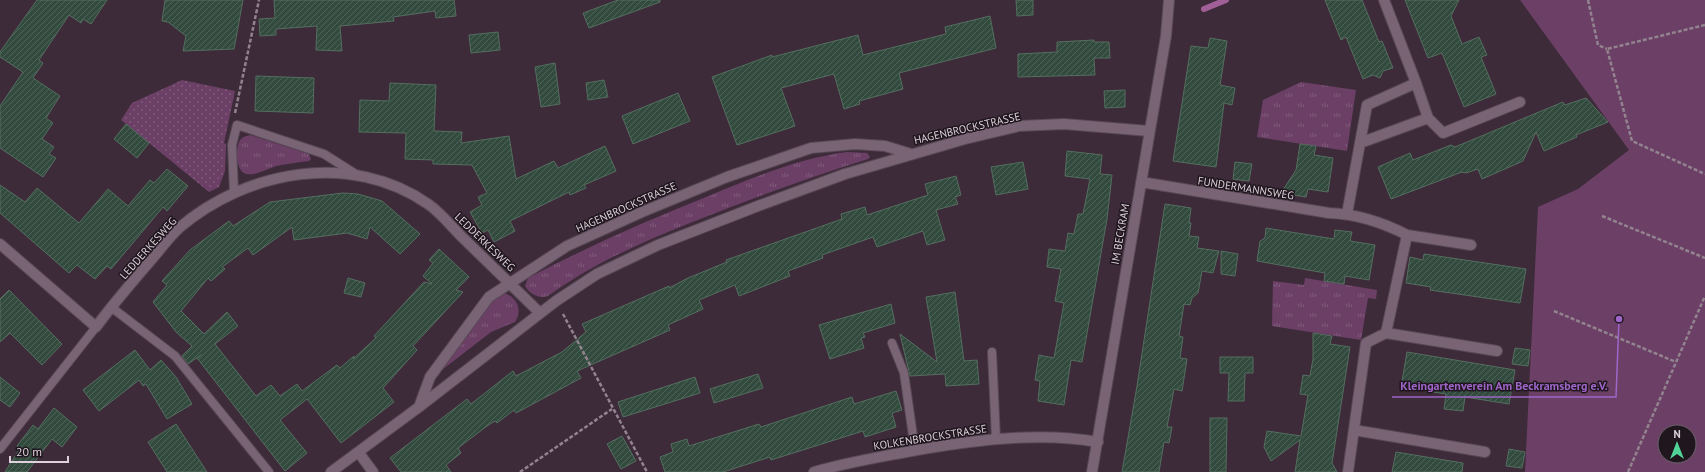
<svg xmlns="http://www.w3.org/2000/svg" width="1705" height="472" font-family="'PT Sans',sans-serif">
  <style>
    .grass { fill: url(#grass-tufts) }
    .park { fill: url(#park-dots) }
    .garden { fill: #6c4066; fill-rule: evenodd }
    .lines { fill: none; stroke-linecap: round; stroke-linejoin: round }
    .stream { stroke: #a15f98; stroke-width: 6 }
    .building { fill: url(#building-hatch); stroke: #546e5f }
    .service-casing { stroke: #584855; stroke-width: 10 }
    .minor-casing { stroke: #584855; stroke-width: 12 }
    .path { stroke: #92838f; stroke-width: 2.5; stroke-dasharray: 4 2; stroke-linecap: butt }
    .service { stroke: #796476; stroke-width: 8 }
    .minor { stroke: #796476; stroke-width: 10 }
    .labels { text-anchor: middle; stroke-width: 3; stroke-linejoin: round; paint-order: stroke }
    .street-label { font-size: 11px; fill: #ded1db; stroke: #1f161e }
    .leader { fill: none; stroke: #9e66c9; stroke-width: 1.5 }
    .callout-dot { fill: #9e66c9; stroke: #1f161e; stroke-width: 1.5 }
    .callout-label { font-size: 12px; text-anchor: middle; font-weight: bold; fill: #9e66c9; stroke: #1f161e; stroke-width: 3; stroke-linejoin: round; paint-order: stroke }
  </style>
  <defs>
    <pattern id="grass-tufts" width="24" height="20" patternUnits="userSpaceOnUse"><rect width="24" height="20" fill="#6c4066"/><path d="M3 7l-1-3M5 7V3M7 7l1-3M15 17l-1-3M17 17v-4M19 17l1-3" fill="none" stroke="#815b7b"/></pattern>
    <pattern id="park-dots" width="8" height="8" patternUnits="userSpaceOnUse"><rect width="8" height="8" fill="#6c4066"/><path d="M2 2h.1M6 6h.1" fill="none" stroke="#815b7b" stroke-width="1.8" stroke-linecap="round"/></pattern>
    <pattern id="building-hatch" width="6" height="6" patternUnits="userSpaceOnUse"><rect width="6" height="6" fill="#324b3e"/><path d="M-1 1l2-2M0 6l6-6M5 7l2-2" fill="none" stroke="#4f6459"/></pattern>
  </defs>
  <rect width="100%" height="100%" fill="#3d2b3a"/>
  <path class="grass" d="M 1301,82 L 1356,90 L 1347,151 L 1257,137 L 1263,100 Z
    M 250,135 L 309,154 L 311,159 L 309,161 C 298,162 287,164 276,166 C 267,169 255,176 246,174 C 235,171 235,145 241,139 C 244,136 247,136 250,135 Z
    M 847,152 L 867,153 L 870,157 L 868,159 C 808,178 749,199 690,223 C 640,243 592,264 548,296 C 538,299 530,294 525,286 L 528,278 C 587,247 648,220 711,195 C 754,177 800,158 847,152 Z
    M 1305,278 L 1377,290 L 1376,299 L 1368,298 L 1361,340 L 1272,326 L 1273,281 L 1304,285 Z
    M 503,293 C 517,296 523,310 515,322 L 491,332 L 438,373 L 494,298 Z"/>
  <path class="park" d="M 182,80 L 235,91 L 224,143 L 226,144 L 225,171 L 219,187 L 209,192 L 121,120 L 132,103 Z"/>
  <path class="garden" d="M 1520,0 L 1705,0 L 1705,472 L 1525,472 L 1538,207 L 1578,189 L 1629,150 ZM 1665,432 L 1689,432 L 1689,456 L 1665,456 Z"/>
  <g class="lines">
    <path class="stream" d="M 1204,9 L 1226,0"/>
  </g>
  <path class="building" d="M 37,0 L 107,0 L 91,24 L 83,19 L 81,23 L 69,15 L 39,60 L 43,63 L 33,78 L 60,96 L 46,118 L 53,123 L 42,139 L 54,147 L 49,154 L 56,158 L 43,177 L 0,148 L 0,106 L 23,72 L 0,57 L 0,52 Z
    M 165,0 L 243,0 L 234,49 L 183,51 L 186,36 L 168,22 L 162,21 Z
    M 274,0 L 454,0 L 456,16 L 436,18 L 435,11 L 393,17 L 394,21 L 340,26 L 342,51 L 316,50 L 317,26 L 276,29 L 276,35 L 260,36 L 259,19 L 275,18 Z
    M 618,0 L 660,0 L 660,2 L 589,28 L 583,13 Z
    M 1016,0 L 1033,0 L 1033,15 L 1017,16 Z
    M 1325,0 L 1362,0 L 1379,42 L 1382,41 L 1393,68 L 1383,71 L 1380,78 L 1373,75 L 1363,79 L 1346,37 L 1341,40 Z
    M 1405,0 L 1459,0 L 1451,16 L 1462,44 L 1479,37 L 1487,55 L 1481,57 L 1496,94 L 1464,107 L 1442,53 L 1428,58 Z
    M 990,16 L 996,48 L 899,73 L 903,89 L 859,101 L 860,104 L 844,109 L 834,74 L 781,88 L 795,126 L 737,145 L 712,77 L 772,55 L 772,57 L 858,35 L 863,55 L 946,34 L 945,27 Z
    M 498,32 L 500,50 L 471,53 L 469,35 Z
    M 1210,38 L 1227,41 L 1220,85 L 1235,88 L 1232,105 L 1224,103 L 1216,167 L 1173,161 L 1191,46 L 1208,48 Z
    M 1094,40 L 1094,42 L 1109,42 L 1110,58 L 1094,58 L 1095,75 L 1018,77 L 1018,54 L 1057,52 L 1057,42 Z
    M 555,63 L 560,104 L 541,107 L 535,67 Z
    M 256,76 L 314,78 L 313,113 L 255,111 Z
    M 604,80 L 608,97 L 588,100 L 586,83 Z
    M 390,83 L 436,85 L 434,131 L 462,132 L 461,143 L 509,136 L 516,179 L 554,161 L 558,168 L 605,146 L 616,171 L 584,185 L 586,188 L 570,195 L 569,192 L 510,221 L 515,231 L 494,242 L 488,230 L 482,233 L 470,212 L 482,205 L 478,197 L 487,193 L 472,165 L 433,164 L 433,160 L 405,159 L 406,133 L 359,132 L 360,100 L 389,101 Z
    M 1125,90 L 1125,107 L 1105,108 L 1104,91 Z
    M 678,93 L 690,121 L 633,144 L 622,116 Z
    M 1586,98 L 1608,122 L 1576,135 L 1577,137 L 1544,151 L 1536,132 L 1523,161 L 1482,179 L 1478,169 L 1466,173 L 1462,172 L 1391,199 L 1378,167 L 1410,153 L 1413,160 L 1451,145 L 1455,147 L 1563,102 L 1565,105 Z
    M 126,124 L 149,143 L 137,158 L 114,139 Z
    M 1300,144 L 1316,146 L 1314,155 L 1333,158 L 1328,192 L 1308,189 L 1306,197 L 1281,193 L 1296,170 Z
    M 1067,151 L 1102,155 L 1100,174 L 1112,175 L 1107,219 L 1082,362 L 1071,360 L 1064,405 L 1038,401 L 1040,381 L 1035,380 L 1039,355 L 1054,358 L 1064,303 L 1055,301 L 1061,269 L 1047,267 L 1049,249 L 1065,251 L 1068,233 L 1074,234 L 1078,214 L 1083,214 L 1090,179 L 1065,176 Z
    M 1023,162 L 1028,189 L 996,195 L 991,167 Z
    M 1235,162 L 1252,164 L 1249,181 L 1233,179 Z
    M 167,169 L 188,186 L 167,211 L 163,207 L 111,269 L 107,266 L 95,279 L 77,265 L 69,273 L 0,213 L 0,185 L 25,202 L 37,188 L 79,223 L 108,189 L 128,206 L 150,180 L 154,183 Z
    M 956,176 L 961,195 L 955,197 L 958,204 L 936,210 L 945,240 L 927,245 L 923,231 L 877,247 L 873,237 L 822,255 L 823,258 L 788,271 L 790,276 L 739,296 L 735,285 L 699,300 L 703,309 L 668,325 L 670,330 L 577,371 L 581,378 L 516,413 L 514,410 L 497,423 L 495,421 L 487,426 L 458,448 L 461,453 L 446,465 L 451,472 L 401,472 L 390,458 L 467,399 L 471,404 L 513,371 L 516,376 L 562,352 L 586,332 L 582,324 L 669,286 L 669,288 L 688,278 L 727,262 L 726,260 L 842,219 L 841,214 L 865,207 L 867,215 L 928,195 L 925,184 Z
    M 343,193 L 358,194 L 382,201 L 420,234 L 400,254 L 370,227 L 367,239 L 347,233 L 294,240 L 292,227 L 253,255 L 248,248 L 222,267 L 225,269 L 211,281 L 208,278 L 181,311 L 204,334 L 227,312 L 238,326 L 215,344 L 256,396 L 271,385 L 280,396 L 297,384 L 302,391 L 337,365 L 340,368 L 354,356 L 353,359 L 376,338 L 374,336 L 424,282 L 432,284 L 423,276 L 433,263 L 429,260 L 439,249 L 469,277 L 456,290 L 463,292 L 413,346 L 417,350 L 383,388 L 394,402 L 341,443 L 307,399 L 280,420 L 307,453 L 285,471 L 197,358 L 201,355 L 188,364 L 182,356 L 192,346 L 176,332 L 153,302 L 167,285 L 162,281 L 190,250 L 229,221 L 233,226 L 270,202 Z
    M 1165,204 L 1191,208 L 1189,223 L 1191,223 L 1189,236 L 1199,237 L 1197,248 L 1219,251 L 1213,273 L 1202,271 L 1198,293 L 1192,298 L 1190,305 L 1184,304 L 1179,336 L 1183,337 L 1180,358 L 1187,359 L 1182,391 L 1174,389 L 1167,427 L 1172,427 L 1169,443 L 1164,442 L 1159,472 L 1122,472 L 1137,386 Z
    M 1266,228 L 1334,239 L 1335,230 L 1352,232 L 1350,241 L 1375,245 L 1369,280 L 1345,276 L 1344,284 L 1324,281 L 1325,273 L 1257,261 L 1260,241 L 1265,238 Z
    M 1221,251 L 1238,254 L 1235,276 L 1221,274 Z
    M 1424,254 L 1526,269 L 1520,303 L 1430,290 L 1431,287 L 1406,283 L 1410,257 L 1423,260 Z
    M 348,278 L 365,283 L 361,297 L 344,293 Z
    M 9,290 L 62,344 L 42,365 L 10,333 L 0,342 L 0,299 Z
    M 955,292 L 964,361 L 977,360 L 979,384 L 946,386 L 945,374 L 910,376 L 900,334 L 937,362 L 926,297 Z
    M 891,304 L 895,323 L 863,333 L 865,337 L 861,338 L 864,348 L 830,359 L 819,325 Z
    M 1313,333 L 1332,336 L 1330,344 L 1350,347 L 1332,463 L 1337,472 L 1295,472 L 1300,440 L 1271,461 L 1264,447 L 1267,431 L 1301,436 L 1308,395 L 1300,394 L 1303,375 L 1310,376 L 1313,359 Z
    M 1515,348 L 1530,350 L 1528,366 L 1512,364 Z
    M 135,350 L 150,370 L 161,360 L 176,377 L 192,404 L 167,419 L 146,384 L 143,386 L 139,380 L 99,411 L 83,390 Z
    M 1407,352 L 1515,370 L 1509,404 L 1465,397 L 1463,411 L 1444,409 L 1446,394 L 1401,387 Z
    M 1220,357 L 1253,357 L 1253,373 L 1245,373 L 1244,401 L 1228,401 L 1229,373 L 1220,373 Z
    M 758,374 L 763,388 L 714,403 L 710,389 Z
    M 0,377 L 20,393 L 10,407 L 0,400 Z
    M 695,377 L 700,393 L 623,417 L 618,402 Z
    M 896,391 L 902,410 L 892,413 L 896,427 L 865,437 L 863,431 L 771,460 L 770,457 L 723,472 L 665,472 L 660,457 L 673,452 L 671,444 L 687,439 L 689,446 L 759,424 L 761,427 L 852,397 L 854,404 Z
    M 54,408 L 77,427 L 62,447 L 52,439 L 27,472 L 5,472 L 20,448 L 17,446 L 33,425 L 38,429 Z
    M 1210,418 L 1227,418 L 1226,472 L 1210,472 Z
    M 176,424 L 207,472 L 167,472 L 148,442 Z
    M 622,436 L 636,461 L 621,469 L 607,444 Z
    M 1509,449 L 1525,452 L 1522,468 L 1506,466 Z
    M 1396,452 L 1463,463 L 1462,472 L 1392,472 Z"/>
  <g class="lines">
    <defs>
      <path id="service" d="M 234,192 L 232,145 L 237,125 L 324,154 L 354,173
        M 111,307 L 175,356 L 269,472
        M 892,343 L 904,373 L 915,450
        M 992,352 L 996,439
        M 0,449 L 96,327"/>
      <path id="minor" d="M 1416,83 L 1428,118
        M 1360,143 L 1428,118 L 1443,133 L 1520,102
        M 1141,182 L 1329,213 C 1357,214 1382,222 1407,235 L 1386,333 L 1366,343 L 1348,472
        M 1347,214 L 1367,105 L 1416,83 L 1384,0
        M 1407,235 L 1471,245
        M 0,244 L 96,327 C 113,304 132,282 151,260 C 160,250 169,237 179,228 C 247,170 351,151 428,204 C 440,212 451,226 462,237 C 488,262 514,288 540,313
        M 1386,333 L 1497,351
        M 419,407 L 430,377 L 489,297 L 567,246 L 642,212 L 727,177 L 811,148 L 855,144 L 885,146 L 911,154
        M 1354,430 L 1485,452
        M 359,453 L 373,472
        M 331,472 L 419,407 L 556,301 L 597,274 L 658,245 L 758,206 L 845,174 L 965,139 L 1019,126 L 1064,124 L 1149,131
        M 814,472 C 844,463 875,458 906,452 C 967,441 1037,431 1098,442
        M 1092,472 L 1166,36 L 1169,0"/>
    </defs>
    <use href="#service" class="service-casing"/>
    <use href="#minor" class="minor-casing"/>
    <path class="path" d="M 1588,0 L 1598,45 L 1607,49
      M 1705,25 L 1607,49 L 1632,141 L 1705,174
      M 235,113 L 259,0
      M 1602,216 L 1705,258
      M 1554,311 L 1676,362
      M 563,314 L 647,472
      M 520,472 L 612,409
      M 1628,472 L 1705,296"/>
    <use href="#service" class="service"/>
    <use href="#minor" class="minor"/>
  </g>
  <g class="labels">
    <g class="street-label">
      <text transform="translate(967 128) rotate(-13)" y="4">HAGENBROCKSTRASSE</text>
      <text transform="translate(1246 188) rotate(9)" y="4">FUNDERMANNSWEG</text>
      <text transform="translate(626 207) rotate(-24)" y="4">HAGENBROCKSTRASSE</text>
      <text transform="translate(1120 234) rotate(-80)" y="4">IM BECKRAM</text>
      <text transform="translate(485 242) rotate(44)" y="4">LEDDERKESWEG</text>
      <text transform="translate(148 248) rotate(-48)" y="4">LEDDERKESWEG</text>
      <text transform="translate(930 437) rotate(-9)" y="4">KOLKENBROCKSTRASSE</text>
    </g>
  </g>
  <path class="leader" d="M1619 319L1616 397H1392"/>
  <circle class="callout-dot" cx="1619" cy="319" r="4"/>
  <g class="callout-label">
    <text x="1504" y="390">Kleingartenverein Am Beckramsberg e.V.</text>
  </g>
  <g transform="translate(1677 444)"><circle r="19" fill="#1f161e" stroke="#6b616a"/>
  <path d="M0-3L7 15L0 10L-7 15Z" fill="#51d397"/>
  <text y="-6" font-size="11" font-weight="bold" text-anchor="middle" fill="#ded1db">N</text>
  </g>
  <path d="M10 456v6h58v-6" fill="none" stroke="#ded1db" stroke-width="2"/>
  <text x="16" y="456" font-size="12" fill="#ded1db" stroke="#1f161e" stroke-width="3" paint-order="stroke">20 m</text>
</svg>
